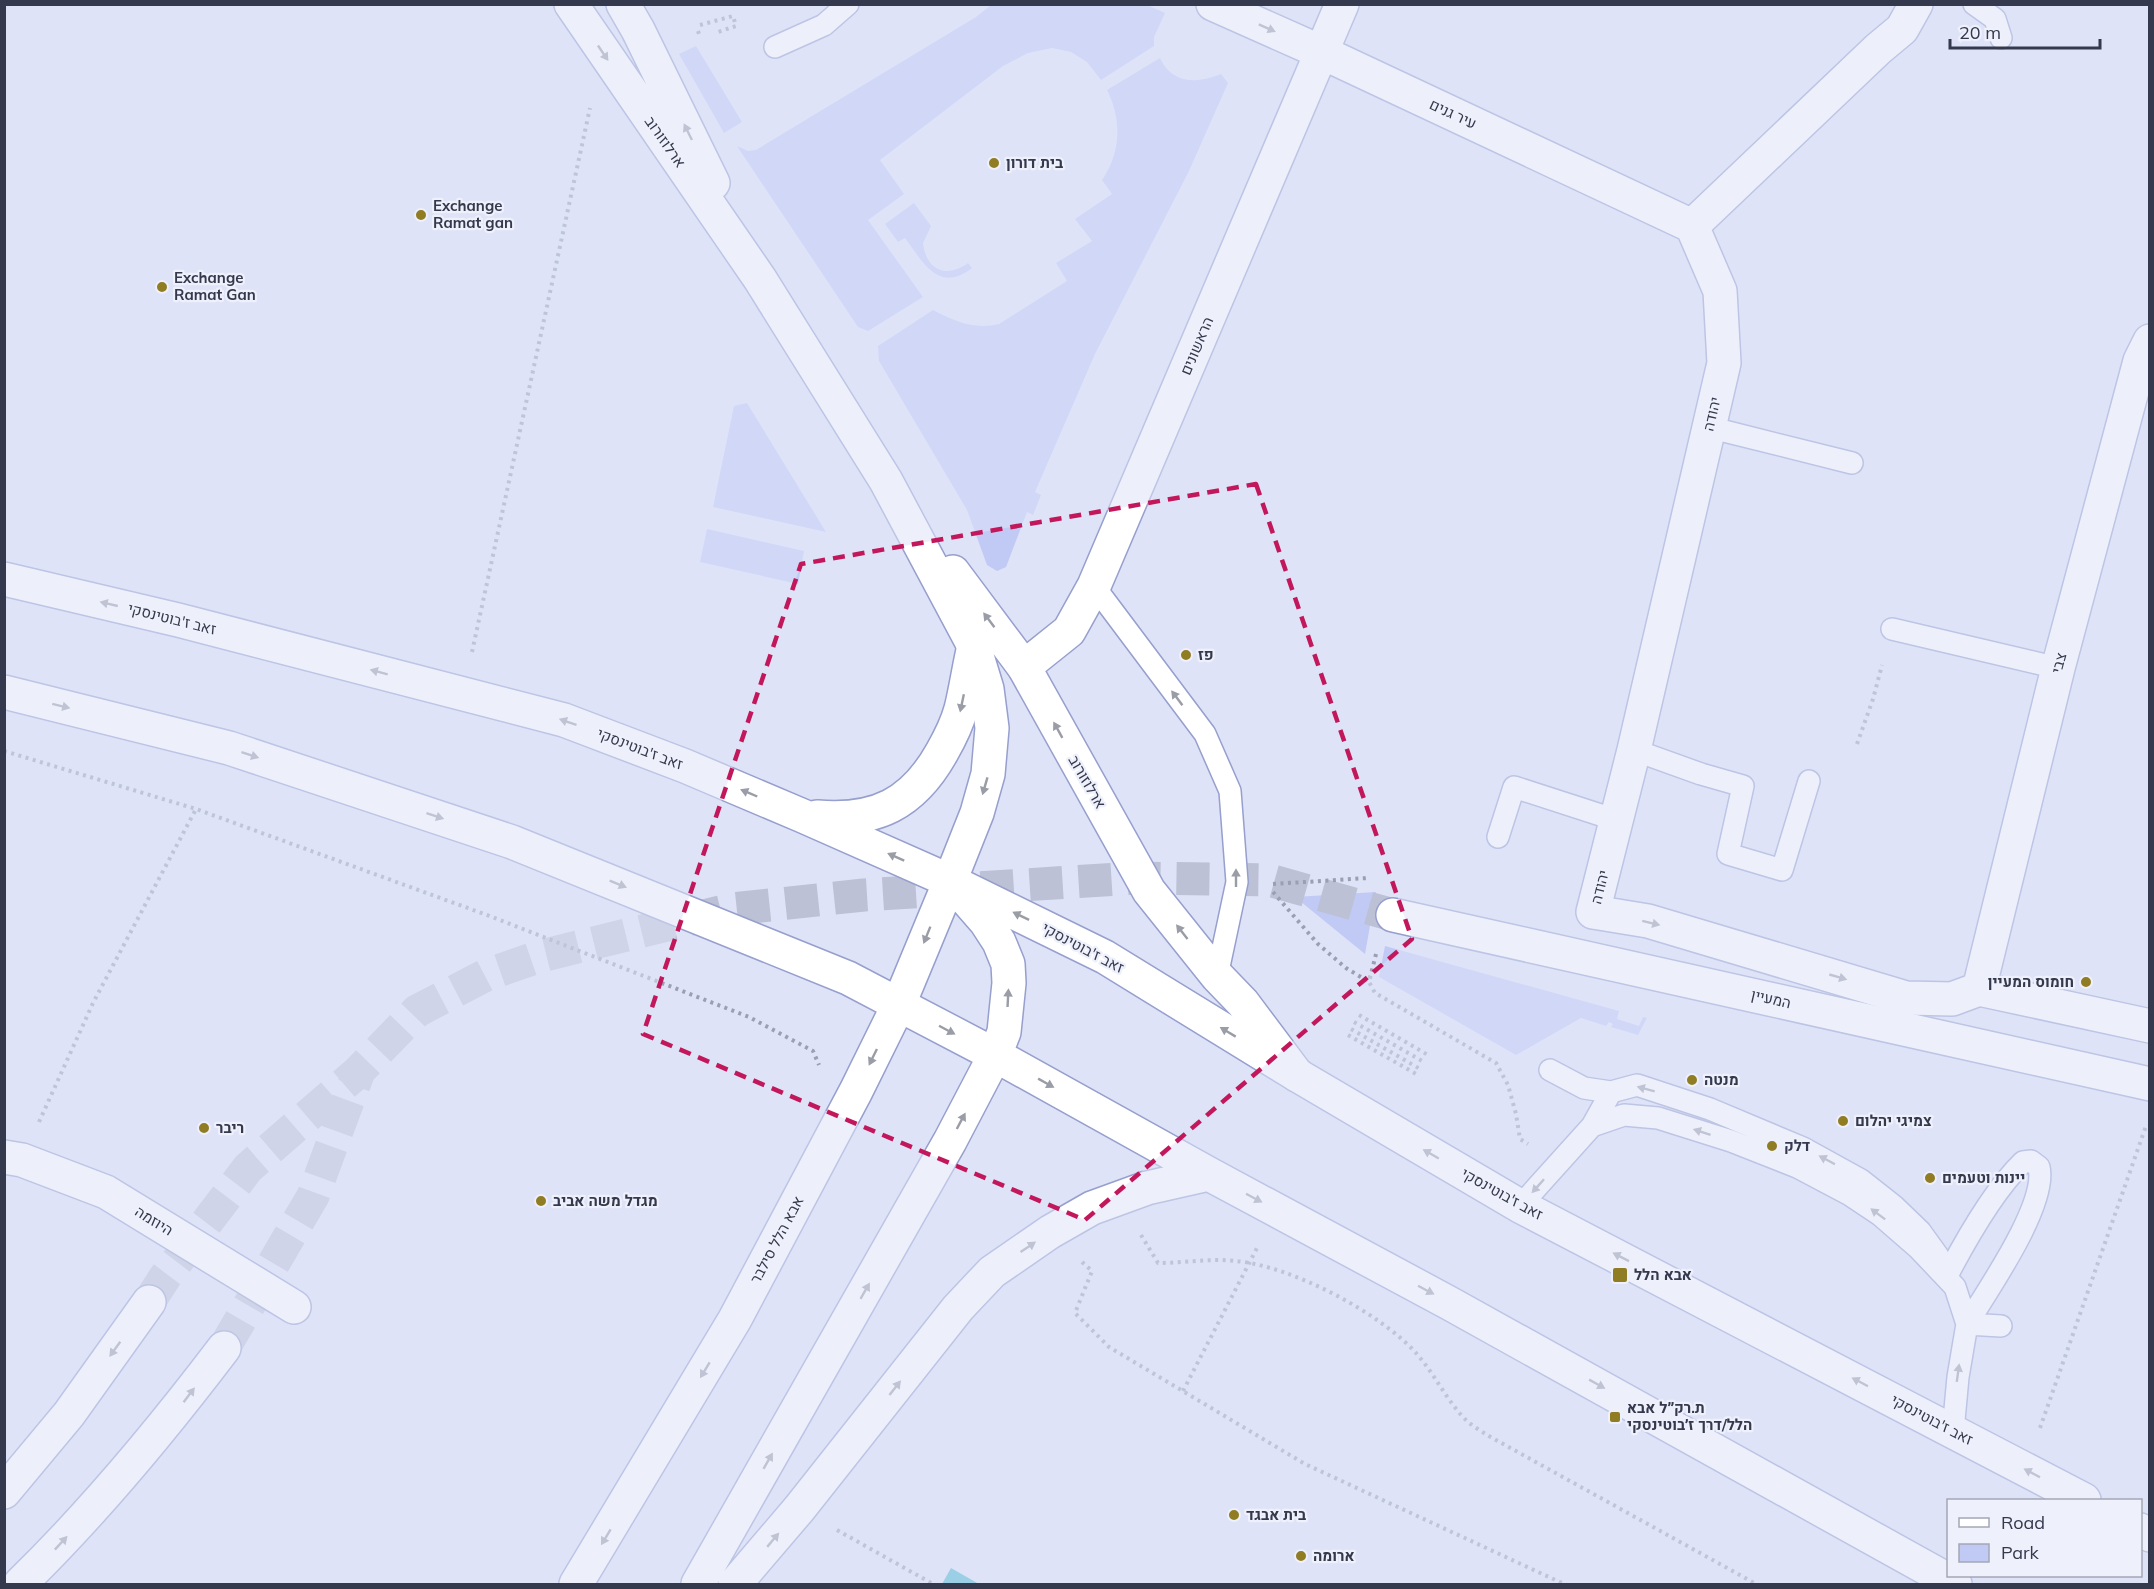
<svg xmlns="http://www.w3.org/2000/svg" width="2154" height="1589" font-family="Mulish,Heebo,sans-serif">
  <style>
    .green { fill: #c1caf5 }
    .water { fill: #4bb6cf }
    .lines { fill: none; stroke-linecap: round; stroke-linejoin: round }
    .tertiary-tunnel { stroke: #bcc1d5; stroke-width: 33; stroke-dasharray: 33 16; stroke-linecap: butt }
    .service-casing { stroke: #969fce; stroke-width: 24 }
    .pedestrian-casing { stroke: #969fce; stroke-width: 36 }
    .minor-casing { stroke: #969fce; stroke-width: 36 }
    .tertiary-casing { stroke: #969fce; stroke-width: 36 }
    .primary-casing { stroke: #969fce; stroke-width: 36 }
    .path { stroke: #9a9fb3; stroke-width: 4; stroke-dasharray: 3 4.5; stroke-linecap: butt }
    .service { stroke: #fff; stroke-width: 21 }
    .pedestrian { stroke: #fff; stroke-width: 33 }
    .minor { stroke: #fff; stroke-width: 33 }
    .tertiary { stroke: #fff; stroke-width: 33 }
    .primary { stroke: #fff; stroke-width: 33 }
    .oneway { fill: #9a9ca6 }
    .marked { fill: none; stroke: #c2185b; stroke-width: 4.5; stroke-dasharray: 12 8; stroke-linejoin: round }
    .poi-dot { fill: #907c23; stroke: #eef0fb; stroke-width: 2 }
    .labels { text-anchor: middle; stroke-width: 4.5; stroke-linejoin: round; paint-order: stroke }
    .street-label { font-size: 15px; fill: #35394d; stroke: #eef0fb }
    .poi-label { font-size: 15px; font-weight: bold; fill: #35394d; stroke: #eef0fb; text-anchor: start }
  </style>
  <rect width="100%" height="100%" fill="#dee3f7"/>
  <path class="green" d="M 991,5 L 1147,5 L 1165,13 L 1154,37 L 1154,46 L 1101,80 L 1087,62 L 1071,52 L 1052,48 L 1028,53 L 1003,66 L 880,160 L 904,194 L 868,220 L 923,297 L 868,331 L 858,327 L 737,146 L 748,151 L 756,150 L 976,17 Z
    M 696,46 L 742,122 L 724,133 L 679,54 Z
    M 1160,58 C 1172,84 1197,84 1221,74 L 1228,83 L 1189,171 L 1095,354 L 1035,492 L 1041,495 L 1033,515 L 1027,512 L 1006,567 L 997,571 L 987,565 L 967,510 L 879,361 L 878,346 L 933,310 C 954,321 975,330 999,324 L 1067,281 L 1056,263 L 1092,241 L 1075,219 L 1112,194 L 1102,180 C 1121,152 1122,120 1107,90 Z
    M 914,203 L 931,226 L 923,243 C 926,270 946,279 968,263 L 972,268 C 938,294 923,262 905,238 L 898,242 L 885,224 Z
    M 747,403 L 826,532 L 713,507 L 734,406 Z
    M 707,529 L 804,551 L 798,584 L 700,562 Z
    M 1376,892 L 1365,954 L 1295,897 Z
    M 1385,946 L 1619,1011 L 1617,1019 L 1639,1026 L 1643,1017 L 1647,1018 L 1638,1035 L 1611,1027 L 1613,1024 L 1609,1022 L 1606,1026 L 1581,1018 L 1516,1055 L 1379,977 Z"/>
  <path class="water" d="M 951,1568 L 979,1584 L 942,1584 Z"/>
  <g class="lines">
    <path class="tertiary-tunnel" d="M 149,1302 L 165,1277 L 248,1168 L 358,1072 L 417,1011 L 486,975 L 541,956 L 732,909 L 864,895 L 1135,878 L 1269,880 L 1393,915
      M 224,1348 L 313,1196 L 358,1074"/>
    <defs>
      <path id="service" d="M 1974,4 L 1995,19 L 2001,38
        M 775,47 L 824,25 L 848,4
        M 1715,412 L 1716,429 L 1852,463
        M 1094,586 L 1205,734 L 1230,791 L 1237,882 L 1217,976
        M 1892,629 L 2058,668
        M 1634,750 L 1701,774 L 1743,786 L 1728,854 L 1782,870 L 1809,781
        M 1498,837 L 1514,787 L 1616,820
        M 1550,1070 L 1584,1088 L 1611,1092
        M 1592,1126 L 1611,1092 L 1637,1085 L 1710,1109 L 1803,1148 L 1861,1180 L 1894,1206 L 1920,1231 L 1938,1256
        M 1520,1206 L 1592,1126 L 1624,1115 L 1658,1118 L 1731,1141 L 1797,1167 L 1850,1195 L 1880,1215 L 1918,1248 L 1955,1287 L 1967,1324 L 1958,1377 L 1953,1431
        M 1949,1272 C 1968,1236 1994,1190 2023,1162 L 2031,1161 L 2039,1167 C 2048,1204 1987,1291 1967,1324 L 2001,1326"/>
      <path id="pedestrian" d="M 1979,989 L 2150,1026"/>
      <path id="minor" d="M 1213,4 L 1321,52 L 1692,226
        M 1916,4 L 1902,29 L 1878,49 L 1692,226 L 1720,291 L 1724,363 L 1634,750 L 1593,912 L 1648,921 L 1906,998 L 1952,999 L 1979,989 L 2058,668 L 2140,361 L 2150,341
        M 1024,667 L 1069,631 L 1094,586 L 1342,4
        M 4,1157 L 22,1160 L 106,1192 L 294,1307"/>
      <path id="tertiary" d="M 571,4 L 760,279 L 886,481 L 974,646 L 987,689 L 992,728 L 988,774 L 977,813 L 950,881
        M 623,4 L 638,30 L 713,183
        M 953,572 L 1024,667 L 1149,891 L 1217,976 L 1243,1003 L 1297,1075
        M 1393,915 L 2150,1084
        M 4,1492 L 69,1414 L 149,1302
        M 20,1584 C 95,1511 161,1431 224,1348"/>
      <path id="primary" d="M 4,579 L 178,620 L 564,720 L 685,766 L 803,816 L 950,881 L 1105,957 L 1297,1075 L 1520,1206 L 2084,1500
        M 4,692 L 229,748 L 512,842 L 848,978 L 995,1055 L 1209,1174 L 1449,1303 L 1955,1584
        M 817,817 C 876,822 913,804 942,752 C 950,738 957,724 961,709 C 966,689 969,667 974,646
        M 2140,1530 L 2150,1535
        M 576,1584 L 735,1319 L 856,1091 L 899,1004 L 950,881
        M 698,1584 L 950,1141 L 995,1055 L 1004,1032 L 1009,983 L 1008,964 L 999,942 L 986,922 L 959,891
        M 735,1584 L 799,1509 L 958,1308 L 992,1272 L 1050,1232 L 1092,1208 L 1147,1188 L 1209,1174"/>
    </defs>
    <use href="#service" class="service-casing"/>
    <use href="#pedestrian" class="pedestrian-casing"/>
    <use href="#minor" class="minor-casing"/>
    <use href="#tertiary" class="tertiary-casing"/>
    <use href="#primary" class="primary-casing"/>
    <path class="path" d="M 700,25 L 733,16 L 736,26 L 718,32
      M 698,31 L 699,34
      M 472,652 L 590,108
      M 1857,744 L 1873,699 L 1882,665
      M 4,751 L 196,809 L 487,915 L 749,1017 L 813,1051 L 819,1065
      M 1273,884 L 1368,878
      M 1273,892 L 1318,944 L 1346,968 L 1369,982
      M 1376,954 L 1369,982 L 1375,993 L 1496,1063 L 1508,1085 L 1516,1114 L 1520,1139 L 1528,1144
      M 1359,1015 L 1428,1055
      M 1354,1022 L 1424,1062
      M 1351,1029 L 1420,1069
      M 1348,1035 L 1416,1074
      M 39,1122 L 93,1003 L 196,809
      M 1141,1235 L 1158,1263 C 1184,1263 1210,1258 1236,1261 C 1291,1266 1379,1312 1416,1353 C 1435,1374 1447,1402 1468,1422 C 1474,1427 1481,1431 1487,1435 L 1756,1584
      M 1082,1262 L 1092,1271 L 1075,1313 L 1109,1347 L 1305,1464 L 1564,1584
      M 1183,1391 L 1257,1248
      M 2040,1428 L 2146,1126
      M 837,1530 L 933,1584"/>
    <use href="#service" class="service"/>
    <use href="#pedestrian" class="pedestrian"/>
    <use href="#minor" class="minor"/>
    <use href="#tertiary" class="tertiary"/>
    <use href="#primary" class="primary"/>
  </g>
  <defs><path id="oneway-solid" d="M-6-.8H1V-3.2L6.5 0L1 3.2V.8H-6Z" transform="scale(1.5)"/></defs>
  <g class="oneway">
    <use href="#oneway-solid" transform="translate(1267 28) rotate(24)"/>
    <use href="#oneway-solid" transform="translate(603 53) rotate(56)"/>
    <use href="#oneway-solid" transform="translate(688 132) rotate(-116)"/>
    <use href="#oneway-solid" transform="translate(109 604) rotate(-167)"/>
    <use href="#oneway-solid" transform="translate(989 620) rotate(-127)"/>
    <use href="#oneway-solid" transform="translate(379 672) rotate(-165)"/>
    <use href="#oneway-solid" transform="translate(1177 698) rotate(-127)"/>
    <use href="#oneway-solid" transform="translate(962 703) rotate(102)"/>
    <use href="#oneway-solid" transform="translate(61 706) rotate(14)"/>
    <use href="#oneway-solid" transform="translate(568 722) rotate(-161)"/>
    <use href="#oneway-solid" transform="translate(1058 730) rotate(-119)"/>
    <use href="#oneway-solid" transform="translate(250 755) rotate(18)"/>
    <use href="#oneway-solid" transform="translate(985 786) rotate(106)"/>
    <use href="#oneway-solid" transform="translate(749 793) rotate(-157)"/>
    <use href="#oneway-solid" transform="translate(435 816) rotate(18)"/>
    <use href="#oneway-solid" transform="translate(896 857) rotate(-156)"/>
    <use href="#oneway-solid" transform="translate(1236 878) rotate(-90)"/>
    <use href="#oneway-solid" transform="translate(618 884) rotate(22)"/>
    <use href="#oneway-solid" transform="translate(1021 916) rotate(-154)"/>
    <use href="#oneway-solid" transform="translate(1651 923) rotate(14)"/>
    <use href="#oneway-solid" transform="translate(1182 932) rotate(-128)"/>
    <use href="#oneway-solid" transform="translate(927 935) rotate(112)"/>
    <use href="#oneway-solid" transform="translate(1838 977) rotate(16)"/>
    <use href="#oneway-solid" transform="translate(1008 998) rotate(-87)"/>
    <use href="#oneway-solid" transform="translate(947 1030) rotate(28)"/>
    <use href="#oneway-solid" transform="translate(1228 1032) rotate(-149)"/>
    <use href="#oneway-solid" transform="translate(873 1057) rotate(116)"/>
    <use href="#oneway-solid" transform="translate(1046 1083) rotate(29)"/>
    <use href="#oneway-solid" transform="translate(1646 1089) rotate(-165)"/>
    <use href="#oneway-solid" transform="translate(961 1121) rotate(-62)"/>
    <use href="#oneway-solid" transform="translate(1702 1132) rotate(-162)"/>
    <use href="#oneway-solid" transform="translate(1431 1154) rotate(-150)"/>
    <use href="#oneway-solid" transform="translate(1827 1160) rotate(-152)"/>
    <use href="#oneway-solid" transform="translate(1538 1186) rotate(132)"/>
    <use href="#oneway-solid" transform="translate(1254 1198) rotate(28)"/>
    <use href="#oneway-solid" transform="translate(1878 1214) rotate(-143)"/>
    <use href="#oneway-solid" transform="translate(1028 1247) rotate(-34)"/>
    <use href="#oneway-solid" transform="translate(1621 1257) rotate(-153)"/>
    <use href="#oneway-solid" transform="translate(1426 1290) rotate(28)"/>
    <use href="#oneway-solid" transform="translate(865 1291) rotate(-60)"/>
    <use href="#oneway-solid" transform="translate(115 1349) rotate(126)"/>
    <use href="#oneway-solid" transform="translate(705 1370) rotate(121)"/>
    <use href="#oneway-solid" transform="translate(1958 1373) rotate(-82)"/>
    <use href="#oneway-solid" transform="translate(1860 1382) rotate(-152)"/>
    <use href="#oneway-solid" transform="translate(1597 1384) rotate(29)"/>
    <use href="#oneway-solid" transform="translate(895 1388) rotate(-52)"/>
    <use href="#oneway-solid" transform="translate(189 1395) rotate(-53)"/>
    <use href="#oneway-solid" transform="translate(768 1461) rotate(-60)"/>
    <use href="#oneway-solid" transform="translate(2032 1473) rotate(-152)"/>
    <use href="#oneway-solid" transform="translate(606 1537) rotate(121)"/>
    <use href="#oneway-solid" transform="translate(773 1540) rotate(-50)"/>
    <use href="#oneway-solid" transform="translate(61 1543) rotate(-47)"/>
  </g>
  <path d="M0 0H2154V1589H0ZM 1256,484 L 1412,939 L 1085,1220 L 643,1034 L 801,564 Z" fill="#dee3f7" fill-opacity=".55" fill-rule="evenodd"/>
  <path class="marked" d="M 1256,484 L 1412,939 L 1085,1220 L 643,1034 L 801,564 Z"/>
  <g class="poi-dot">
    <circle cx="994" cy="163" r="6"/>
    <circle cx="421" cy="215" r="6"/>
    <circle cx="162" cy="287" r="6"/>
    <circle cx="1186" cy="655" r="6"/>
    <circle cx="2086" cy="982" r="6"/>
    <circle cx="1692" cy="1080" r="6"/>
    <circle cx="1843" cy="1121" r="6"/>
    <circle cx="204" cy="1128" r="6"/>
    <circle cx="1772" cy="1146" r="6"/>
    <circle cx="1930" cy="1178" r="6"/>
    <circle cx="541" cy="1201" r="6"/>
    <rect x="1612" y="1267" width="16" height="16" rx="3"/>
    <rect x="1609" y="1411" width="12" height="12" rx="3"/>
    <circle cx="1234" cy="1515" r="6"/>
    <circle cx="1301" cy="1556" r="6"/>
  </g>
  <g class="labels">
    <g class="street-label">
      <text transform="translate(1453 114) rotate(25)" y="5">עיר גנים</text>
      <text transform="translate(665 142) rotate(55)" y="5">ארלוזורוב</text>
      <text transform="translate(1197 346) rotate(-67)" y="5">הראשונים</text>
      <text transform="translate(1712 414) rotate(-77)" y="5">יהודה</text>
      <text transform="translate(172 619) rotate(14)" y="5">זאב ז'בוטינסקי</text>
      <text transform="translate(2059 663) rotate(-75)" y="5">צבי</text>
      <text transform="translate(640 749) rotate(21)" y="5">זאב ז'בוטינסקי</text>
      <text transform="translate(1087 782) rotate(60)" y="5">ארלוזורוב</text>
      <text transform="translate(1600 887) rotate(-76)" y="5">יהודה</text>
      <text transform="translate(1083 948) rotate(28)" y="5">זאב ז'בוטינסקי</text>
      <text transform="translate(1771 999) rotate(13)" y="5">המעיין</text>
      <text transform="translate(1502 1194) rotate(29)" y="5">זאב ז'בוטינסקי</text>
      <text transform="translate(154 1221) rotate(32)" y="5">היוזמה</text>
      <text transform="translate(777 1240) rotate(-62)" y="5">אבא הלל סילבר</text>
      <text transform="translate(1932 1420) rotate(28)" y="5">זאב ז'בוטינסקי</text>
    </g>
    <g class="poi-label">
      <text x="1006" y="168">בית דורון</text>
      <text x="433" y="211">Exchange<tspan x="433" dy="17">Ramat gan</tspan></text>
      <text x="174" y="283">Exchange<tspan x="174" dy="17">Ramat Gan</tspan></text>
      <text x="1198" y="660">פז</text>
      <text x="2074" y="987" text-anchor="end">חומוס המעיין</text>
      <text x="1704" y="1085">מנטה</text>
      <text x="1855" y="1126">צמיגי יהלום</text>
      <text x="216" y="1133">ריבר</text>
      <text x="1784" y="1151">דלק</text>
      <text x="1942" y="1183">יינות וטעמים</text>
      <text x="553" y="1206">מגדל משה אביב</text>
      <text x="1634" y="1280">אבא הלל</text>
      <text x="1627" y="1413">ת.רק״ל אבא<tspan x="1627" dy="17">הלל/דרך ז׳בוטינסקי</tspan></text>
      <text x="1246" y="1520">בית אבגד</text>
      <text x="1313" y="1561">ארומה</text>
    </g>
  </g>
  <rect width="2154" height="1589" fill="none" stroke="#35394d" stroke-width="12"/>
  <rect x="1947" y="1499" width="195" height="78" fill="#eef0fb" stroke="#a4a7b5" stroke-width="1.5"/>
  <rect x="1959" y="1518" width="30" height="9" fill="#ffffff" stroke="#a4a7b5" stroke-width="1.5"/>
  <text x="2001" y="1529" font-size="18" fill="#35394d">Road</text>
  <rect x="1959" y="1544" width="30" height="18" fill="#c1caf5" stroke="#a4a7b5" stroke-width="1.5"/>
  <text x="2001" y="1559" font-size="18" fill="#35394d">Park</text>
  <path d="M1950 39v9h150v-9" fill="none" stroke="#35394d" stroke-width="3"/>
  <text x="1959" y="39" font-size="18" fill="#35394d" stroke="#eef0fb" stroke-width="4.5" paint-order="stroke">20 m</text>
</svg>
